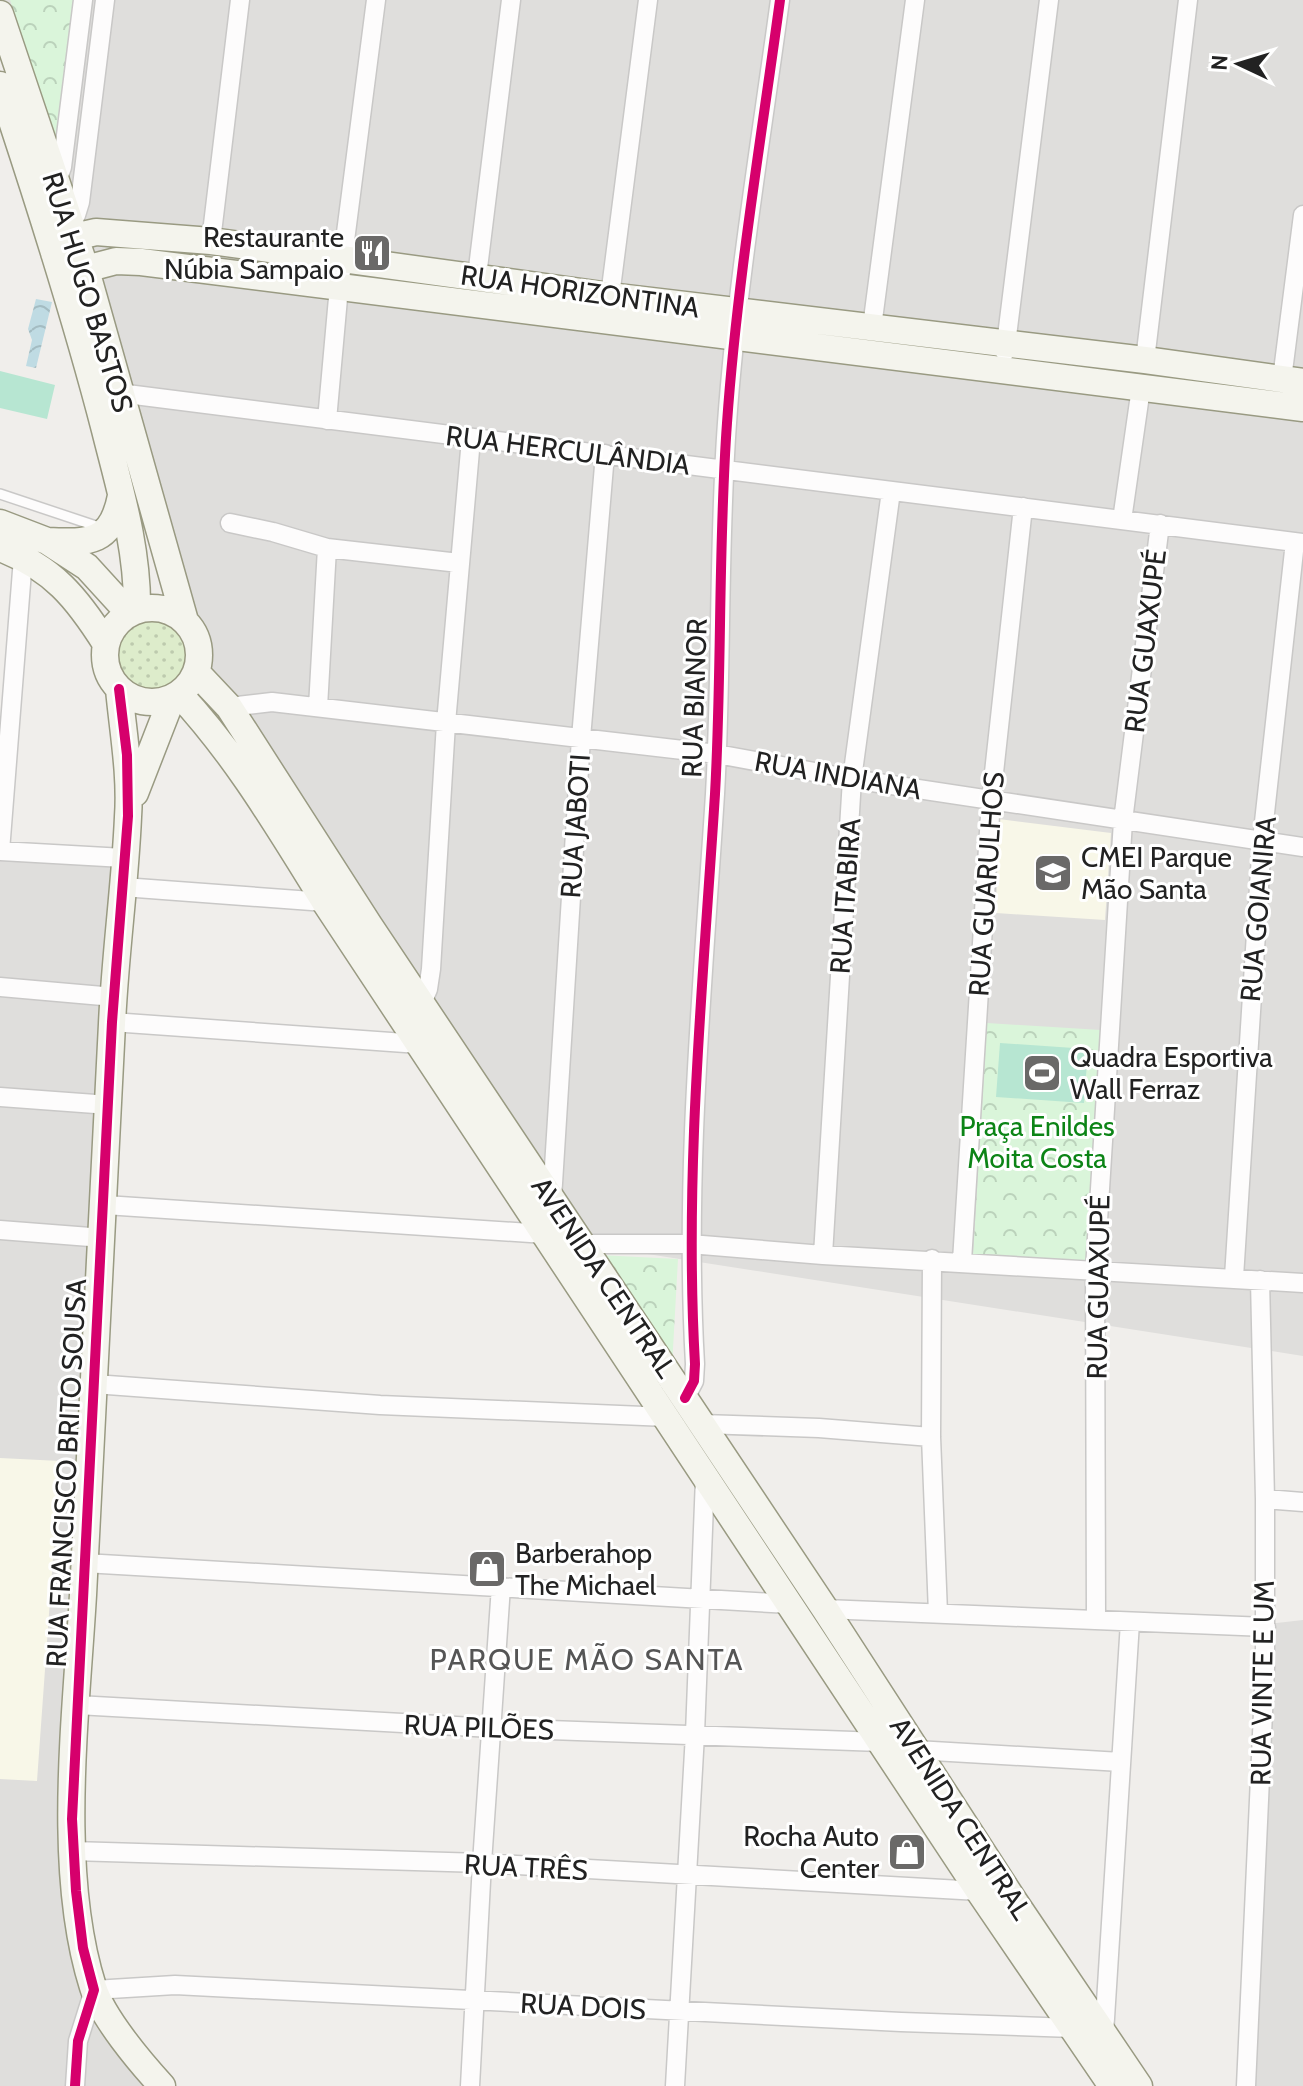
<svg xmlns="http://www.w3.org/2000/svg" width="1303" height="2086" font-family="Cabin,sans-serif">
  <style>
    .residential { fill: #dfdedc }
    .education { fill: #f8f7e8 }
    .grass { fill: url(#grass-dots) }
    .park { fill: url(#park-crowns) }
    .pitch { fill: #b7e6d2 }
    .water { fill: url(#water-waves) }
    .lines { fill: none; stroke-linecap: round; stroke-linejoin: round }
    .lane-casing { stroke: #c9c8c7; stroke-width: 12 }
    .street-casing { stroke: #c9c8c7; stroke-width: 21 }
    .secondary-casing { stroke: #999a82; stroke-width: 29 }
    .lane { stroke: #fdfcfc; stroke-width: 9 }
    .street { stroke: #fdfcfc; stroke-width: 18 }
    .secondary { stroke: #f4f4ed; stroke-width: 26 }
    .cycleway-casing { stroke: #fff; stroke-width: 15 }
    .cycleway { stroke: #d6006c; stroke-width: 10 }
    .labels { text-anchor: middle; stroke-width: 6; stroke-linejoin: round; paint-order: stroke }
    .poi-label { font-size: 28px; fill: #222; stroke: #fff; text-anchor: start }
    .street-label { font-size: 28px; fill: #222; stroke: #fff }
    .park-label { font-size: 28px; fill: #0c8416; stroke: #fff }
    .neighbourhood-label { font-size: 30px; letter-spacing: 2px; fill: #555; stroke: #fff }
  </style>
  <defs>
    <pattern id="grass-dots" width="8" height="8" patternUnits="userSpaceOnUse" patternTransform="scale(2)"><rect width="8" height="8" fill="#ddeccb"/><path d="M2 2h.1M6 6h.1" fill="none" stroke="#bdcaae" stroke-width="1.8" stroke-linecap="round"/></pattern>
    <pattern id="park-crowns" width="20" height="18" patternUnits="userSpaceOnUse" patternTransform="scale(2)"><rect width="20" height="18" fill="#daf5da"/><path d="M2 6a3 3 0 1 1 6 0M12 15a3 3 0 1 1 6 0" fill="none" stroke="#bbd2bb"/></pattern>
    <pattern id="water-waves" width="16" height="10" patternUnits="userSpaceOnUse" patternTransform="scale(2)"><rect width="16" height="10" fill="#bfdbe3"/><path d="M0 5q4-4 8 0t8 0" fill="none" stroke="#a4bcc2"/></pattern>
  </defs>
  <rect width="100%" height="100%" fill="#f0eeeb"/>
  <path class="residential" d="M 0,0 L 1303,0 L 1303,1356 L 564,1241 L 193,679 L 179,567 L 0,8 Z
    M 0,848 L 124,858 L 74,1756 L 87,1965 L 168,2086 L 0,2086 Z
    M 1303,1620 L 1303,2086 L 1236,2086 L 1257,1823 L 1259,1625 Z"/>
  <path class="education" d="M 999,819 L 1111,833 L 1105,920 L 996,913 Z
    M 0,1458 L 60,1461 L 37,1781 L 0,1779 Z"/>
  <path class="grass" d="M115 654a37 37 0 1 1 74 0a37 37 0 1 1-74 0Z"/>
  <path class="park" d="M 10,0 L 76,0 L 58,150 Z
    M 987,1023 L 1101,1030 L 1087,1262 L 973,1255 Z
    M 599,1255 L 678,1259 L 672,1367 Z"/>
  <path class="pitch" d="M 0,371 L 55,385 L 47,419 L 0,408 Z
    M 1000,1043 L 1088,1049 L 1084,1103 L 996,1097 Z"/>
  <path class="water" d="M 36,299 L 52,302 L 36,368 L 26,366 L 32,340 L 28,329 Z"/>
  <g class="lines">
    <defs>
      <path id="lane" d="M 0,494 L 102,528"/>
      <path id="street" d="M 56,183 L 62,167 L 83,0
        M 65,225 L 69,225 L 76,215 L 80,202 L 105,0
        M 211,241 L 240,0
        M 477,276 L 511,0
        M 610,296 L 648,0
        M 872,327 L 915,0
        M 1005,352 L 1049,0
        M 1145,360 L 1188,0
        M 1282,379 L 1303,215
        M 119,393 L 1303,543
        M 327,420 L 339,287 L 376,0
        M 1122,520 L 1141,388
        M 230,523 L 273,532 L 327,548 L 459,563
        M 23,558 L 0,851 L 124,858
        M 229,707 L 272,702 L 717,754 L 852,779 L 1303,847
        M 318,707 L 327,548
        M 123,887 L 325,902
        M 0,987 L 114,997
        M 422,1003 L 428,989 L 431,969 L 446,723 L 471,439
        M 112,1022 L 419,1044
        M 0,1097 L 109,1105
        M 552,1199 L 581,738 L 605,454
        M 105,1205 L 545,1234
        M 0,1230 L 103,1238
        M 582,1244 L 690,1244 L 823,1255 L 1303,1283
        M 823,1255 L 852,779 L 891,491
        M 932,1259 L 931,1437 L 938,1613
        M 962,1261 L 991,800 L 1023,507
        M 1234,1277 L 1262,840 L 1295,542
        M 94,1384 L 380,1405 L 667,1417
        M 685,1398 L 694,1381 L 695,1364 C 684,1174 703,983 715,794 C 722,670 718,546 727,423 C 737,282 761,140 780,0
        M 702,1424 L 819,1428 L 931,1437
        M 1265,1499 L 1303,1502
        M 84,1563 L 790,1604
        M 825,1609 L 1266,1627
        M 1096,1620 L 1095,1269 L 1123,821 L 1160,524
        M 77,1705 L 492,1728 L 881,1742
        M 916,1750 L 1121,1762
        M 72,1851 L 482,1863 L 979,1891
        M 1104,2034 L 1130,1622
        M 75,2086 L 78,2041 L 94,1990 L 175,1985 L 901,2022 L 1073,2028
        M 470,2086 L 482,1863 L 501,1586
        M 675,2086 L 695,1734 L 705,1478
        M 1246,2086 L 1265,1668 L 1265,1499 L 1260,1280"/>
      <path id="secondary" d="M 0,14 L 86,270 L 185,621
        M 0,85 C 38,199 75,314 105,430 C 120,490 138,548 137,610
        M 54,253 L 74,237 L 96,232 L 211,241 L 610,296 L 1145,360 L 1303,382
        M 58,265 L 74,272 L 116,261 L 141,262 L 1303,408
        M 0,523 L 47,541 L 87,567 L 129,613
        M 47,541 C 90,543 112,543 121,496
        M 0,548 C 53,568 77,598 106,644
        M105 655a47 47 0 1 1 94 0a47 47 0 1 1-94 0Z
        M 196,672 L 229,707 L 369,925 L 825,1609 L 1014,1901 L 1139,2086
        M 119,689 C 123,732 131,775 128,817 C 125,886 115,955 112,1024 C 104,1215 93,1405 83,1595 C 76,1716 56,1871 93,1987 C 102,2017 140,2062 162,2086
        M 179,694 C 237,756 280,830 325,902 L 979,1891 L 1112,2086
        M 135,793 L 172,698"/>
    </defs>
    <use href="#lane" class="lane-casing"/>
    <use href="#street" class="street-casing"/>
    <use href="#secondary" class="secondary-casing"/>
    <use href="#lane" class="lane"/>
    <use href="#street" class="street"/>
    <use href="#secondary" class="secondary"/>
    <defs>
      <path id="cycleway" d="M 685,1398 L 694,1381 L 695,1364 C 684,1174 703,983 715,794 C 722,670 718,546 727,423 C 737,282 761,140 780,0
        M 75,2086 L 78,2041 L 94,1990 L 83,1948 L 76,1891 L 72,1819 L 112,1022 L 128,816 L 127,755 L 119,689"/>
    </defs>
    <use href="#cycleway" class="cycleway-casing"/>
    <use href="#cycleway" class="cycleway"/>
  </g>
  <defs>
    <symbol id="restaurant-square" viewBox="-11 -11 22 22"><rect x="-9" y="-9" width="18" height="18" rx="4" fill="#6a6968" stroke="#fff"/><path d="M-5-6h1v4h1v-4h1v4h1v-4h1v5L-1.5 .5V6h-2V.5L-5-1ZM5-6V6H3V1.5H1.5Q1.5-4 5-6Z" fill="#fff"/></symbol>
    <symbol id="school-square" viewBox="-11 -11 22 22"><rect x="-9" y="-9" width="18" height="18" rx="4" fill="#6a6968" stroke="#fff"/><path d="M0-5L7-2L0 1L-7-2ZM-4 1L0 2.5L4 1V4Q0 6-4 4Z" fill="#fff"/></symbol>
    <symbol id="stadium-square" viewBox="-11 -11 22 22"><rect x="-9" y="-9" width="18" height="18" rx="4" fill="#6a6968" stroke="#fff"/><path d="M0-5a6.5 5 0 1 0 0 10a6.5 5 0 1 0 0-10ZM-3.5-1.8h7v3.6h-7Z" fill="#fff"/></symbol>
    <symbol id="shop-square" viewBox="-11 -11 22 22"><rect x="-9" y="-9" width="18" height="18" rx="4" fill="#6a6968" stroke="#fff"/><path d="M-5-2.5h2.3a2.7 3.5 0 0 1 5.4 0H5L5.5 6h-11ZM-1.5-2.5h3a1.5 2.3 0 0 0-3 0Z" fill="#fff"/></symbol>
  </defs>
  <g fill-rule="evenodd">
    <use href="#restaurant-square" x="350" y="231" width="44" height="44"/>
    <use href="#school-square" x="1031" y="851" width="44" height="44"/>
    <use href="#stadium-square" x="1020" y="1051" width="44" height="44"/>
    <use href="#shop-square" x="465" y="1547" width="44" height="44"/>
    <use href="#shop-square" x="885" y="1830" width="44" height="44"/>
  </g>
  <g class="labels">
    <g class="poi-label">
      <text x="344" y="247" text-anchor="end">Restaurante<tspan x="344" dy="32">Núbia Sampaio</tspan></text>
      <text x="1081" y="867">CMEI Parque<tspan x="1081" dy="32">Mão Santa</tspan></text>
      <text x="1070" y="1067">Quadra Esportiva<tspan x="1070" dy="32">Wall Ferraz</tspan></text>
      <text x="515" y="1563">Barberahop<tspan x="515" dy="32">The Michael</tspan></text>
      <text x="879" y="1846" text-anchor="end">Rocha Auto<tspan x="879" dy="32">Center</tspan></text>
    </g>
    <g class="street-label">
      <text transform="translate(580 291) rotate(8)" y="10">RUA HORIZONTINA</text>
      <text transform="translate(88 292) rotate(73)" y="10">RUA HUGO BASTOS</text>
      <text transform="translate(568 450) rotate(7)" y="10">RUA HERCULÂNDIA</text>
      <text transform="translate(1145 641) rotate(-83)" y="10">RUA GUAXUPÉ</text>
      <text transform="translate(694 698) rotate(-88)" y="10">RUA BIANOR</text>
      <text transform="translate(838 775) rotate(10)" y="10">RUA INDIANA</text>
      <text transform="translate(575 826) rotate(-86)" y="10">RUA JABOTI</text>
      <text transform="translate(986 884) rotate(-86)" y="10">RUA GUARULHOS</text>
      <text transform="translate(845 896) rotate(-86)" y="10">RUA ITABIRA</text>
      <text transform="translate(1258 909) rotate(-85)" y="10">RUA GOIANIRA</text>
      <text transform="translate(604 1277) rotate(56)" y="10">AVENIDA CENTRAL</text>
      <text transform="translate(1098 1287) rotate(-89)" y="10">RUA GUAXUPÉ</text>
      <text transform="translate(66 1473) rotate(-87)" y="10">RUA FRANCISCO BRITO SOUSA</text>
      <text transform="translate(1262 1683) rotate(-89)" y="10">RUA VINTE E UM</text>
      <text transform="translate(479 1727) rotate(2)" y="10">RUA PILÕES</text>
      <text transform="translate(961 1818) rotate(57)" y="10">AVENIDA CENTRAL</text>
      <text transform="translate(526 1867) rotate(3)" y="10">RUA TRÊS</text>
      <text transform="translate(583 2006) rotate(3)" y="10">RUA DOIS</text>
    </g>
    <g class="park-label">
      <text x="1037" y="1136">Praça Enildes<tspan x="1037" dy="32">Moita Costa</tspan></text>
    </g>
    <g class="neighbourhood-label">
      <text x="587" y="1670">PARQUE MÃO SANTA</text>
    </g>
  </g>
  <g transform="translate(1239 64) rotate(274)" stroke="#ffffff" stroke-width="6" paint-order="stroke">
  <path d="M0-6L14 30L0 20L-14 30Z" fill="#222222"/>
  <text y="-12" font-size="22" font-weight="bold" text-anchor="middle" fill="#222222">N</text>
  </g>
</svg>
